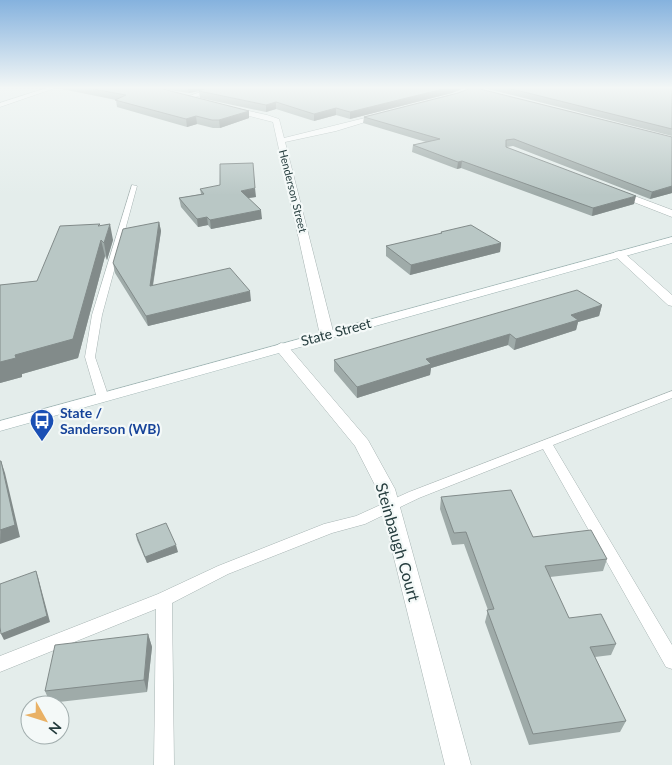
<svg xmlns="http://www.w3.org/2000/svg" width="672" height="765" font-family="Lato,sans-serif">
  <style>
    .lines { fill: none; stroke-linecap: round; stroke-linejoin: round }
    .service-casing { stroke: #a7b4b3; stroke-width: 1 }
    .minor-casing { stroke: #a7b4b3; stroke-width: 1 }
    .secondary-casing { stroke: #a0b5b4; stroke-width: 1 }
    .service { fill: #fff; fill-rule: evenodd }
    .minor { fill: #fff; fill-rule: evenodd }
    .secondary { fill: #fff; fill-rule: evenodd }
    .wall { fill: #9faba9 }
    .shaded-wall { fill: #828b8a }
    .building { fill: #b9c7c5; stroke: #828b8a }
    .labels { text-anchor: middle; stroke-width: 4.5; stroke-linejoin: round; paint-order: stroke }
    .far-street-label { font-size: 11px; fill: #243c3d; stroke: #f4f9f8 }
    .street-label { font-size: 14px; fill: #243c3d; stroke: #f4f9f8 }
    .transit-label { font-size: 14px; font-weight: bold; fill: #164399; stroke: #f4f9f8; text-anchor: start }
    .near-street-label { font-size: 16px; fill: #243c3d; stroke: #f4f9f8 }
  </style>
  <rect width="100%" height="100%" fill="#e4edeb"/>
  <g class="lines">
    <defs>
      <path id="service" d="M 132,185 L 137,186 L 102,315 L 95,357 L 109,398 L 103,402 L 97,398 L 85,357 L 92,315 Z
        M 672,391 L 672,398 L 553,445 L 672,645 L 672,669 L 666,667 L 543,449 L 419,498 L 365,524 L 332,533 L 228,574 L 172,603 L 174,765 L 154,765 L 156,609 L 0,672 L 0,656 L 158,594 L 218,566 L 324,524 L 356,516 L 409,492 Z"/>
      <path id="minor" d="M 46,88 L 55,88 L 0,107 L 0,103 Z
        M 213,88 L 223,88 L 186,100 L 183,98 Z
        M 226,106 L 267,115 L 279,119 L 284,138 L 381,114 L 385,116 L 336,131 L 285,142 L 334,335 L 332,338 L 322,338 L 320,335 L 273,122 L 226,110 Z
        M 616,189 L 672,210 L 672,217 L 613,194 L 613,190 Z
        M 619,251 L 623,252 L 672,295 L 672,306 L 668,305 L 615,256 L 613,254 L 615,252 Z
        M 281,343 L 286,344 L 368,440 L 395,489 L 471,765 L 445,765 L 377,489 L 355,446 L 274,347 Z"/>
      <path id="secondary" d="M 672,237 L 672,243 L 0,431 L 0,421 Z"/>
    </defs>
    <use href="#service" class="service-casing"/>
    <use href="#minor" class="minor-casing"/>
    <use href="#secondary" class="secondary-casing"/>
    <use href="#service" class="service"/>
    <use href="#minor" class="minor"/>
    <use href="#secondary" class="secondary"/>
  </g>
  <path class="wall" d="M 57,88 L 464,88 L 452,93 L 350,119 L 336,115 L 314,121 L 276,109 L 266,112 L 200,98 L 199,91 L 189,93 L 162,89 L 249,118 L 220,128 L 213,128 L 197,124 L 187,127 L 117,107 L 116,100 Z
    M 488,88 L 672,88 L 672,136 L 488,89 Z
    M 364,117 L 672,137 L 672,193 L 650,199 L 513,146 L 506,147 L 634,204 L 592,216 L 461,168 L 457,169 L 412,152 L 413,145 L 426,142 L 363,123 Z
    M 200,189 L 256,197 L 248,198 L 262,219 L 211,229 L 208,225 L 198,227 L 181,207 L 179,198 L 201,194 Z
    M 159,222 L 161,231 L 153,286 L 251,301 L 148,326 L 115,273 L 113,263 Z
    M 100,226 L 113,240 L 107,260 L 105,256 L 78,358 L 22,374 L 22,377 L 0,383 L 0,285 L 37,281 Z
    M 441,232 L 501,243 L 500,252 L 410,275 L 386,256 L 386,246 L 440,234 Z
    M 602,305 L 599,316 L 578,322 L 576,330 L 514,350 L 508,345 L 431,368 L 430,375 L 357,398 L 334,371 L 334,360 Z
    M 441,497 L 533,537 L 607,559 L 603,571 L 550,577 L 569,618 L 616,644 L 611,655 L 595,657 L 626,721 L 620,732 L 529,745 L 485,622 L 488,610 L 464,544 L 452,545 L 440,509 Z
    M 136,534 L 178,552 L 147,563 L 137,540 Z
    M 148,634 L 152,647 L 147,692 L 50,703 L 45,691 Z"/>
  <path class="shaded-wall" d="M 188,88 L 214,88 L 189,93 Z
    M 447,88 L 464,88 L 452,93 L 350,119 L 350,112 Z
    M 276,102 L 276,109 L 266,112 L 266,105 Z
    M 336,108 L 336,115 L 314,121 L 314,114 Z
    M 249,111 L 249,118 L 220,128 L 219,120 Z
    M 196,116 L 197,124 L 187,127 L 186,119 Z
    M 462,161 L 461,168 L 457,169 L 458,162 Z
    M 672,186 L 672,193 L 650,199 L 652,192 Z
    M 255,188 L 256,197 L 241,199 L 241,191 Z
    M 636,196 L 634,204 L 592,216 L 593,208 Z
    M 261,210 L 262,219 L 211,229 L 210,220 Z
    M 207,217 L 208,225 L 198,227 L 197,219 Z
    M 159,222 L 161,231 L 151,296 L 150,286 Z
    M 110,224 L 113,240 L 107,260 L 104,243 Z
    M 101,240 L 105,256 L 78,358 L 22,374 L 22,377 L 0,383 L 0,362 L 15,355 Z
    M 501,243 L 500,252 L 410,275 L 411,265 Z
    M 250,291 L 251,301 L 148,326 L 146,316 Z
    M 602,305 L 599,316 L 578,322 L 576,330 L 514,350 L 516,339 L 571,315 Z
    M 510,334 L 508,345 L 431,368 L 430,375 L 357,398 L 357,387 L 426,359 Z
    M 1,461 L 5,473 L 20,537 L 0,544 Z
    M 176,545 L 178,552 L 147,563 L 145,557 Z
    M 36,571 L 38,577 L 50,622 L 4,640 L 1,634 Z
    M 148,634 L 152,647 L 147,692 L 144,680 Z"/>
  <path class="building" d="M 88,88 L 159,88 L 249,111 L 219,120 L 212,120 L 196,116 L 186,119 L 115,100 L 126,95 Z
    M 208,88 L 447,88 L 350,112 L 336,108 L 314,114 L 276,102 L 266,105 L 199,91 Z
    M 471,88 L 476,88 L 672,137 L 672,186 L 652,192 L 514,139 L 506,140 L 506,147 L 636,196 L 593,208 L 462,161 L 458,162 L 413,145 L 440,139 L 364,117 L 458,93 Z
    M 508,88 L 672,88 L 672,129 Z
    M 253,163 L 255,188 L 241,191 L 261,210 L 210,220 L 207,217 L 197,219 L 179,198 L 204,194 L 200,189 L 220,185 L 220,164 Z
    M 159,222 L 150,286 L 230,268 L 250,291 L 146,316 L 113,263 L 123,229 Z
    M 100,224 L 98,226 L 110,224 L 104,243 L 101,240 L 73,339 L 15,355 L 16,358 L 0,362 L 0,285 L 37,281 L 60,226 Z
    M 471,225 L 501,243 L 411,265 L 386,246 L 442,233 L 441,232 Z
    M 577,290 L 602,305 L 571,315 L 578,320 L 516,339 L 510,334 L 426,359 L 431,364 L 357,387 L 334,360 Z
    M 0,461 L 1,461 L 15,525 L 0,530 Z
    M 511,490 L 533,537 L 591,530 L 607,559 L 545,566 L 569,618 L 601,614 L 616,644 L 590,647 L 626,721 L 533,734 L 487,610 L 494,609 L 466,532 L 454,533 L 441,497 Z
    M 166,523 L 176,545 L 145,557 L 136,534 Z
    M 36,571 L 47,616 L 1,634 L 0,627 L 0,584 Z
    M 148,634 L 144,680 L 45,691 L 55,645 Z"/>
  <linearGradient id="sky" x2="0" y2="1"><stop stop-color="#85b2de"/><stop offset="0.45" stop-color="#f3f7f6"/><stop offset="1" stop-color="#f3f7f6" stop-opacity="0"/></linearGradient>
  <rect width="672" height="195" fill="url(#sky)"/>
  <defs>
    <symbol id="bus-pin" viewBox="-11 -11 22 30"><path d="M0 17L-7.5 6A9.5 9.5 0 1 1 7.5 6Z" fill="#1a4fb4" stroke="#f4f9f8"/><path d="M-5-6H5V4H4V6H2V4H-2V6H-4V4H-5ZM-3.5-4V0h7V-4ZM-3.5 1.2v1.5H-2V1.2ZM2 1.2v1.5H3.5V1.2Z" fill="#fff"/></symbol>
  </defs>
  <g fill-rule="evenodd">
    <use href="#bus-pin" x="28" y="407" width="28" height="38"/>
  </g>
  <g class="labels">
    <g class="far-street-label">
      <text transform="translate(293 191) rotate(76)" y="4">Henderson Street</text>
    </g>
    <g class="street-label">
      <text transform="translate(336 332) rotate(-15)" y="5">State Street</text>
    </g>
    <g class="transit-label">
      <text x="60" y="418">State /<tspan x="60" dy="16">Sanderson (WB)</tspan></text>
    </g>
    <g class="near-street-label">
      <text transform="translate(398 542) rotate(74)" y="6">Steinbaugh Court</text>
    </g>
  </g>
  <g transform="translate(45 720) rotate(129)"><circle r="24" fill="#f4f9f8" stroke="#a1adad"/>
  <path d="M0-4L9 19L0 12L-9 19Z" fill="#e9b165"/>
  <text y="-8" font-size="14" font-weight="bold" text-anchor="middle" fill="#243c3d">N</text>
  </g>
</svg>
